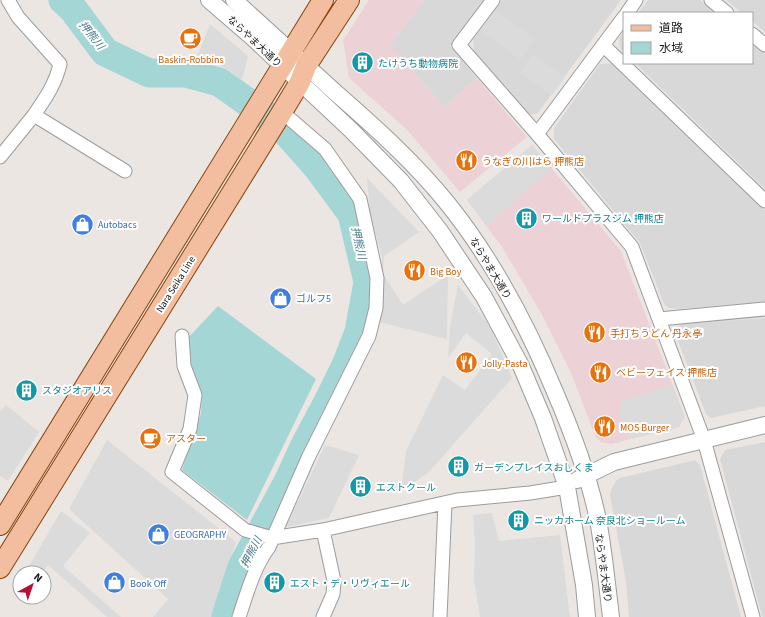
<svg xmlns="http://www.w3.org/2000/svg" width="765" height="617" font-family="'Source Sans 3','Noto Sans JP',sans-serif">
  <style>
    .residential { fill: #d9d8d8 }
    .commercial { fill: #ecd2d6 }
    .parking { fill: #dbdbdb }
    .water { fill: #a5d6d6 }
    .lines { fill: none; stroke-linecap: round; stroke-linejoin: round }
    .river { stroke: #a5d6d6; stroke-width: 29 }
    .minor-casing { stroke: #9c9c9c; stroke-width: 15 }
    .tertiary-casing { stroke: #9c9c9c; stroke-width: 18 }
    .primary-casing { stroke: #86440c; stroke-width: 22 }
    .minor { stroke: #fff; stroke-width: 13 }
    .tertiary { stroke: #fff; stroke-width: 16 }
    .primary { stroke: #f3bd9f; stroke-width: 20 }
    .labels { text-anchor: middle; stroke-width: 4; stroke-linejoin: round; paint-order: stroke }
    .street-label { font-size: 10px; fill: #1b1b1b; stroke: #fff }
    .food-label { font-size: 10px; fill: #c56008; stroke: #fff; text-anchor: start }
    .culture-label { font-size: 10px; fill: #0d838f; stroke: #fff; text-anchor: start }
    .shop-label { font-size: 10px; fill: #366cbe; stroke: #fff; text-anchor: start }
    .water-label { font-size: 11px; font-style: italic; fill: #47788c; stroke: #fff }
  </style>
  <rect width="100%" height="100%" fill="#ece6e2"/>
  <path class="residential" d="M 424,0 L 484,0 L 450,46 L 477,78 L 444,107 L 390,45 Z
    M 502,0 L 621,0 L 537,114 L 527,114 L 474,51 L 473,39 Z
    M 648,0 L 700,0 L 716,13 L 638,13 Z
    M 726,0 L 765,0 L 765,32 L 752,21 L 752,13 L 742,13 Z
    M 624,32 L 624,53 L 620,49 L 619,38 Z
    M 752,43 L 765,54 L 765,189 L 635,63 L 752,63 Z
    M 612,63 L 765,211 L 765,302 L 679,309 L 669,308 L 664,304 L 640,243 L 554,139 L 554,128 L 600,64 Z
    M 765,318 L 765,406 L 711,418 L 706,414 L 675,333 L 681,324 Z
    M 765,442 L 765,617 L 764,617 L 762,616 L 720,459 L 725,450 Z
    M 695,460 L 700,465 L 741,617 L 629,617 L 626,582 L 610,495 L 611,490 L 616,481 L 620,478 Z"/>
  <path class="commercial" d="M 369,0 L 424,0 L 390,45 L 444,107 L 477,78 L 527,137 L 460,192 L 407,130 L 349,78 L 343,40 Z
    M 532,145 L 621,251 L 685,417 L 679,427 L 611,444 L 601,442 L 596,438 L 571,373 L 542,315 L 502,247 L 467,200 Z"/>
  <path class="parking" d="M 495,10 L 535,39 L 520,59 L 480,30 Z
    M 210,24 L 248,56 L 242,80 L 220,65 L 196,59 Z
    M 533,54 L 565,77 L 552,95 L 520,73 Z
    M 532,145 L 552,168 L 487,226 L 467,200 Z
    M 367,178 L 419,232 L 384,256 L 383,274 L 403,305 L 448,275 L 447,339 L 379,322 L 382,257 L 370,213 Z
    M 458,285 L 490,327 L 512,378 L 429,472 L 401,491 L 406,451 L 443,375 L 465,390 L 492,354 L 466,333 L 448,358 L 450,326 Z
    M 672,385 L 685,417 L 679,427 L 631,439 L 619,411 L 622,401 Z
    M 6,405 L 39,432 L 8,481 L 0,476 L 0,411 Z
    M 107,440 L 236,542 L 212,617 L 153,617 L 168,599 L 69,509 Z
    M 325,445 L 359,455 L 329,518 L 286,527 Z
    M 61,511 L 90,533 L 63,566 L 121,617 L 107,617 L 48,565 L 41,573 L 25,573 Z
    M 492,513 L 499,541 L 560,535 L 570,617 L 480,617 L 474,580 L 475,542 L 473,515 Z"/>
  <path class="water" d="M 218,306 L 316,379 L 247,520 L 182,470 L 201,413 L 202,393 L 191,364 L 188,338 Z"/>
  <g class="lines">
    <path class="river" d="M 63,0 L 73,9 L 105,52 L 149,73 L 186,73 L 219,82 L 280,125 L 318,168 L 352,214 L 368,282 L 359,332 L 347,363 L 329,400 L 305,445 L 287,484 L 242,567 L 228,610 L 226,617"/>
    <defs>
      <path id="minor" d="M 8,0 L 18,17 L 60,64 C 56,83 45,99 34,115 L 125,171
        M 493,0 L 459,45 L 537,134 L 632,247 L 704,440 L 753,617
        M 711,0 L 727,13
        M 627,13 L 636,0
        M 752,34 L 765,45
        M 603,45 L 765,201
        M 537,134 L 624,17
        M 0,157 L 34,115
        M 659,319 L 765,309
        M 182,336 L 184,366 L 195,395 L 190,429 L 172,472 L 245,530 L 272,538 L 323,530 L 457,500 L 530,493 L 567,487
        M 323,530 L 334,581 L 333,594 L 323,617
        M 239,617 C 247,593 254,567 269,547 L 308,458 L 369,336 L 376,308 L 377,278 L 360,199 L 325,149 L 282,112
        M 440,617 L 445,503"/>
      <path id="tertiary" d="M 209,0 L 253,38 L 351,130 L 401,181 L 440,231 L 484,297 L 521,366 L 543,418 L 567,487 L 584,585 L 587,617
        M 234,0 C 268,31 302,62 336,93 C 376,128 415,163 448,204 C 493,260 528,327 555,392 C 573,434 589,476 598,520 C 604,552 607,585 611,617
        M 577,480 L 614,462 L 765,425"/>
      <path id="primary" d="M 0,525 L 323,0
        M 0,568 L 282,112 L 300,82 L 306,66 L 349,0"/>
    </defs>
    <use href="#minor" class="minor-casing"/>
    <use href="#tertiary" class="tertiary-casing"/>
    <use href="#primary" class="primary-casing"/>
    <use href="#minor" class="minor"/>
    <use href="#tertiary" class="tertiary"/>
    <use href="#primary" class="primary"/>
  </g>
  <defs>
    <symbol id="cafe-disc" viewBox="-11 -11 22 22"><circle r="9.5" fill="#e8710a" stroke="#fff"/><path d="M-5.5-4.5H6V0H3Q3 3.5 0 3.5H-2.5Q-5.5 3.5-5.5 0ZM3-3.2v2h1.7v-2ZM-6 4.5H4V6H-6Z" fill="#fff"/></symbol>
    <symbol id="building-disc" viewBox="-11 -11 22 22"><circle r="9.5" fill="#0f9aa8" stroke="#fff"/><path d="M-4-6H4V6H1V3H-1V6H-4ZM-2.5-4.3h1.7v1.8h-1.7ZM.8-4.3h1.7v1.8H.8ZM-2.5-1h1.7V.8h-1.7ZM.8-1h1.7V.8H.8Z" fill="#fff"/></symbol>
    <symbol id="restaurant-disc" viewBox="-11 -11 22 22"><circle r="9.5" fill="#e8710a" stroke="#fff"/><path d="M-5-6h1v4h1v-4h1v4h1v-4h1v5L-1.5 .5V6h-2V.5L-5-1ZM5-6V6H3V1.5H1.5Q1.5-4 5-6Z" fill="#fff"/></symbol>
    <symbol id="shop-disc" viewBox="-11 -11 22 22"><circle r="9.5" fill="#3f7fe0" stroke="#fff"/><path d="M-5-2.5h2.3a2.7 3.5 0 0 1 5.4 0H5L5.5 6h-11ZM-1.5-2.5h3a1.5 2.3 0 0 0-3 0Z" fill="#fff"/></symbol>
  </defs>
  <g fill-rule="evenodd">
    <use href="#cafe-disc" x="178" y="26" width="25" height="25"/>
    <use href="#building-disc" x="350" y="50" width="25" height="25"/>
    <use href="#restaurant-disc" x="454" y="148" width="25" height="25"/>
    <use href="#building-disc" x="514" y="206" width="25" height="25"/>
    <use href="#shop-disc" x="70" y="212" width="25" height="25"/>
    <use href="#restaurant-disc" x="402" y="258" width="25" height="25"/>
    <use href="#shop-disc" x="268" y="286" width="25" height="25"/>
    <use href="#restaurant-disc" x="582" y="320" width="25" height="25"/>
    <use href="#restaurant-disc" x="454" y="350" width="25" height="25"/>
    <use href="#restaurant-disc" x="588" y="360" width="25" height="25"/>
    <use href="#building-disc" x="14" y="378" width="25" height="25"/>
    <use href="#restaurant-disc" x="592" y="414" width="25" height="25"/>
    <use href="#cafe-disc" x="138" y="426" width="25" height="25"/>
    <use href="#building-disc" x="446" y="454" width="25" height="25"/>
    <use href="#building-disc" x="348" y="474" width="25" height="25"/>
    <use href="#building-disc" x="506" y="508" width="25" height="25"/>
    <use href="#shop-disc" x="146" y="522" width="25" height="25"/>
    <use href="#shop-disc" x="102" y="570" width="25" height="25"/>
    <use href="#building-disc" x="262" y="570" width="25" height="25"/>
  </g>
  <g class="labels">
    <g class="street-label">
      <text transform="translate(255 41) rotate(43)" y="4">ならやま大通り</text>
      <text transform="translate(491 268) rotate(59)" y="4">ならやま大通り</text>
      <text transform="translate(175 284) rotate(-58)" y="4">Nara Seika Line</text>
      <text transform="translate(604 568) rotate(82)" y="4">ならやま大通り</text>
    </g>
    <g class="food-label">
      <text x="191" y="63" text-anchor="middle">Baskin-Robbins</text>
      <text x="482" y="165">うなぎの川はら 押熊店</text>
      <text x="430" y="275">Big Boy</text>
      <text x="610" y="337">手打ちうどん 丹永亭</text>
      <text x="482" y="367">Jolly-Pasta</text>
      <text x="616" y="376">ベビーフェイス 押熊店</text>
      <text x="620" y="431">MOS Burger</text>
      <text x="166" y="442">アスター</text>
    </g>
    <g class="culture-label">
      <text x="378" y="67">たけうち動物病院</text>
      <text x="542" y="222">ワールドプラスジム 押熊店</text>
      <text x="42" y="394">スタジオアリス</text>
      <text x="474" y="471">ガーデンプレイスおしくま</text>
      <text x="376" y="491">エストクール</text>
      <text x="534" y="524">ニッカホーム 奈良北ショールーム</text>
      <text x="290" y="587">エスト・デ・リヴィエール</text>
    </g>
    <g class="shop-label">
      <text x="98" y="228">Autobacs</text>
      <text x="296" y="302">ゴルフ5</text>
      <text x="174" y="538">GEOGRAPHY</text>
      <text x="130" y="587">Book Off</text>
    </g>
    <g class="water-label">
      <text transform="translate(92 35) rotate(51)" y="4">押熊川</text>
      <text transform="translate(359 243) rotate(77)" y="4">押熊川</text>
      <text transform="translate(251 552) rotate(-63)" y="4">押熊川</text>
    </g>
  </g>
  <rect x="623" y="12" width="130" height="52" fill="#ffffff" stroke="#a4a4a4"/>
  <rect x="631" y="25" width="20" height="6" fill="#f3bd9f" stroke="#a4a4a4"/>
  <text x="659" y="32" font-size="12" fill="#1b1b1b">道路</text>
  <rect x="631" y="42" width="20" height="12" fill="#a5d6d6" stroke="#a4a4a4"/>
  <text x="659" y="52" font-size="12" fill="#1b1b1b">水域</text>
  <g transform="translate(32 585) rotate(40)"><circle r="19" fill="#ffffff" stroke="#a4a4a4"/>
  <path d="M0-3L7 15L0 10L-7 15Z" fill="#b61033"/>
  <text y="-6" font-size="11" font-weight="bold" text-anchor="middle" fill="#1b1b1b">N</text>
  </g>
</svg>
